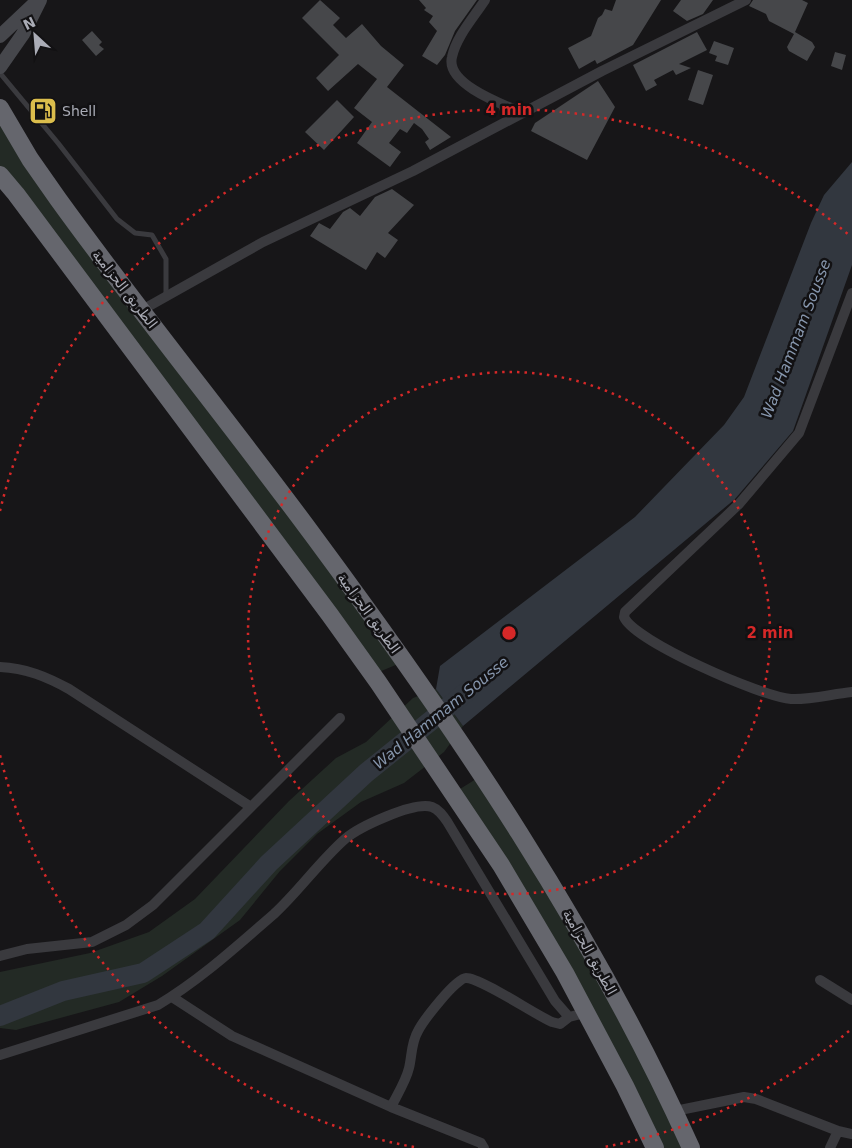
<svg xmlns="http://www.w3.org/2000/svg" width="852" height="1148" font-family="'DejaVu Sans','Noto Sans Arabic',sans-serif">
  <style>
    .green { fill: #232a25 }
    .water { fill: #32373f }
    .lines { fill: none; stroke-linecap: round; stroke-linejoin: round }
    .river { stroke: #32373f; stroke-width: 20 }
    .building { fill: #46474a }
    .lane { stroke: #3a3a3e; stroke-width: 5 }
    .street { stroke: #3a3a3e; stroke-width: 10 }
    .secondary { stroke: #46474c; stroke-width: 14 }
    .highway { stroke: #65666d; stroke-width: 18 }
    .ring { fill: none; stroke: #d62828; stroke-width: 2.5; stroke-dasharray: 2.5 5 }
    .labels { text-anchor: middle; stroke-width: 5; stroke-linejoin: round; paint-order: stroke }
    .poi-label { font-size: 14px; fill: #aaacb6; stroke: #121113; text-anchor: start }
    .street-label { font-size: 14px; fill: #aaacb6; stroke: #121113 }
    .water-label { font-size: 15px; font-style: italic; fill: #8696ad; stroke: #121113 }
    .centre { fill: #d62828; stroke: #121113; stroke-width: 2.5 }
    .ring-label { font-size: 15px; text-anchor: middle; font-weight: bold; fill: #d62828; stroke: #121113; stroke-width: 5; stroke-linejoin: round; paint-order: stroke }
  </style>
  <rect width="100%" height="100%" fill="#171618"/>
  <path class="green" d="M 0,119 L 346,591 L 398,664 L 379,672 L 0,167 Z
    M 436,689 L 463,726 L 444,752 L 404,783 L 361,802 L 317,834 L 280,871 L 240,920 L 162,976 L 119,1002 L 16,1030 L 0,1028 L 0,972 L 90,953 L 149,932 L 195,899 L 289,801 L 336,758 L 366,742 L 413,698 Z
    M 476,779 L 566,923 L 651,1079 L 684,1148 L 661,1148 L 460,789 Z"/>
  <path class="water" d="M 852,162 L 852,265 L 793,431 L 735,499 L 463,726 L 436,689 L 440,666 L 635,517 L 724,425 L 744,397 L 811,223 L 824,195 Z"/>
  <g class="lines">
    <path class="river" d="M 0,1016 L 63,991 L 143,973 L 207,931 L 269,863 L 366,773 L 469,690"/>
  </g>
  <path class="building" d="M 320,0 L 340,18 L 333,25 L 346,38 L 362,24 L 381,46 L 404,65 L 387,87 L 451,137 L 430,150 L 425,142 L 429,139 L 422,129 L 414,123 L 407,133 L 400,129 L 389,143 L 401,152 L 390,167 L 357,143 L 372,122 L 354,108 L 377,79 L 358,64 L 328,91 L 316,78 L 339,55 L 302,18 Z
    M 419,0 L 477,0 L 455,31 L 445,55 L 437,65 L 422,56 L 437,31 L 429,22 L 433,16 L 424,10 L 426,8 Z
    M 616,0 L 661,0 L 633,45 L 597,64 L 595,60 L 579,69 L 568,48 L 591,36 L 598,18 L 602,15 L 605,9 L 612,11 Z
    M 681,0 L 713,0 L 703,14 L 687,21 L 673,11 Z
    M 753,0 L 802,0 L 808,3 L 795,32 L 812,42 L 815,47 L 807,61 L 789,51 L 787,47 L 794,34 L 769,21 L 766,14 L 749,6 Z
    M 92,31 L 102,42 L 99,45 L 104,49 L 96,56 L 82,40 Z
    M 697,32 L 707,50 L 679,64 L 691,68 L 676,75 L 673,70 L 654,80 L 657,85 L 646,91 L 633,65 Z
    M 714,41 L 734,48 L 728,65 L 715,61 L 717,56 L 709,53 Z
    M 835,52 L 846,55 L 842,70 L 831,66 Z
    M 698,70 L 713,75 L 703,105 L 688,100 Z
    M 598,81 L 615,107 L 587,160 L 531,131 L 535,123 Z
    M 337,100 L 354,117 L 324,150 L 305,132 Z
    M 392,189 L 414,205 L 388,233 L 398,240 L 385,258 L 377,252 L 366,270 L 310,236 L 319,223 L 330,229 L 343,212 L 350,208 L 360,216 L 375,197 Z"/>
  <g class="lines">
    <path class="lane" d="M 0,73 L 58,143 L 117,219 L 135,233 L 152,235 L 166,259 L 166,296"/>
    <path class="street" d="M 485,0 C 474,17 456,37 452,57 C 445,84 504,105 523,113
      M 852,293 L 799,433 L 739,504 L 625,612 L 624,617 C 634,641 762,697 791,699 C 810,700 832,694 852,692
      M 142,310 L 263,242 L 413,171 L 602,71 L 746,0
      M 0,667 C 26,668 47,677 69,689 L 251,807
      M 0,956 L 27,949 L 92,942 L 126,925 L 153,905 L 340,718
      M 820,980 L 852,1000
      M 172,997 L 232,1036 L 391,1107 L 481,1143 L 484,1148
      M 0,1055 L 158,1005 C 200,980 237,946 274,914 C 299,891 319,862 345,839 C 359,827 414,801 432,807 C 440,810 444,817 448,823 L 555,1001 L 569,1017 L 585,1013
      M 391,1107 C 397,1095 406,1081 409,1068 C 412,1056 411,1043 418,1031 C 423,1021 456,978 466,978 C 481,978 534,1014 552,1022 L 560,1024 L 569,1017
      M 675,1111 L 744,1097 L 756,1099 L 838,1131 L 830,1148
      M 838,1131 L 852,1134"/>
    <path class="secondary" d="M 0,36 L 34,4
      M 0,67 L 23,34 L 40,0"/>
    <path class="highway" d="M 0,108 L 30,159 L 58,199 C 141,314 231,424 315,538 C 457,730 593,930 691,1148
      M 0,175 L 16,194 L 330,615 L 378,682 L 452,792 L 501,865 L 565,973 L 625,1086 L 655,1148"/>
  </g>
  <g class="ring">
    <circle cx="509" cy="633" r="261"/>
    <path d="M849 1031A523 523 0 0 1 604 1147M414 1147A523 523 0 0 1 0 755M0 511A523 523 0 0 1 849 235"/>
  </g>
  <defs>
    <symbol id="fuel-square" viewBox="-11 -11 22 22"><rect x="-9" y="-9" width="18" height="18" rx="4" fill="#dbbd4c" stroke="#121113"/><path d="M-5.5-6h7V0h2V4h1.3V-2.5L3-4.5l.8-.8L6-3V5H2.5V1h-1V6h-7ZM-4.2-4.7v3.2H.2V-4.7Z" fill="#111"/></symbol>
  </defs>
  <g fill-rule="evenodd">
    <use href="#fuel-square" x="27" y="95" width="32" height="32"/>
  </g>
  <g class="labels">
    <g class="poi-label">
      <text x="62" y="116">Shell</text>
    </g>
    <g class="street-label">
      <text transform="translate(125 289) rotate(52)" y="5">الطريق الحزامية</text>
      <text transform="translate(369 613) rotate(54)" y="5">الطريق الحزامية</text>
      <text transform="translate(590 952) rotate(61)" y="5">الطريق الحزامية</text>
    </g>
    <g class="water-label">
      <text transform="translate(796 339) rotate(-69)" y="5">Wad Hammam Sousse</text>
      <text transform="translate(441 713) rotate(-39)" y="5">Wad Hammam Sousse</text>
    </g>
  </g>
  <circle cx="509" cy="633" r="8" class="centre"/>
  <g class="ring-label">
    <text x="509" y="115">4 min</text>
    <text x="770" y="638">2 min</text>
  </g>
  <g transform="translate(35 35) rotate(334)" stroke="#121113" stroke-width="4" paint-order="stroke">
  <path d="M0-4L9 19L0 12L-9 19Z" fill="#aaacb6"/>
  <text y="-8" font-size="14" font-weight="bold" text-anchor="middle" fill="#aaacb6">N</text>
  </g>
</svg>
